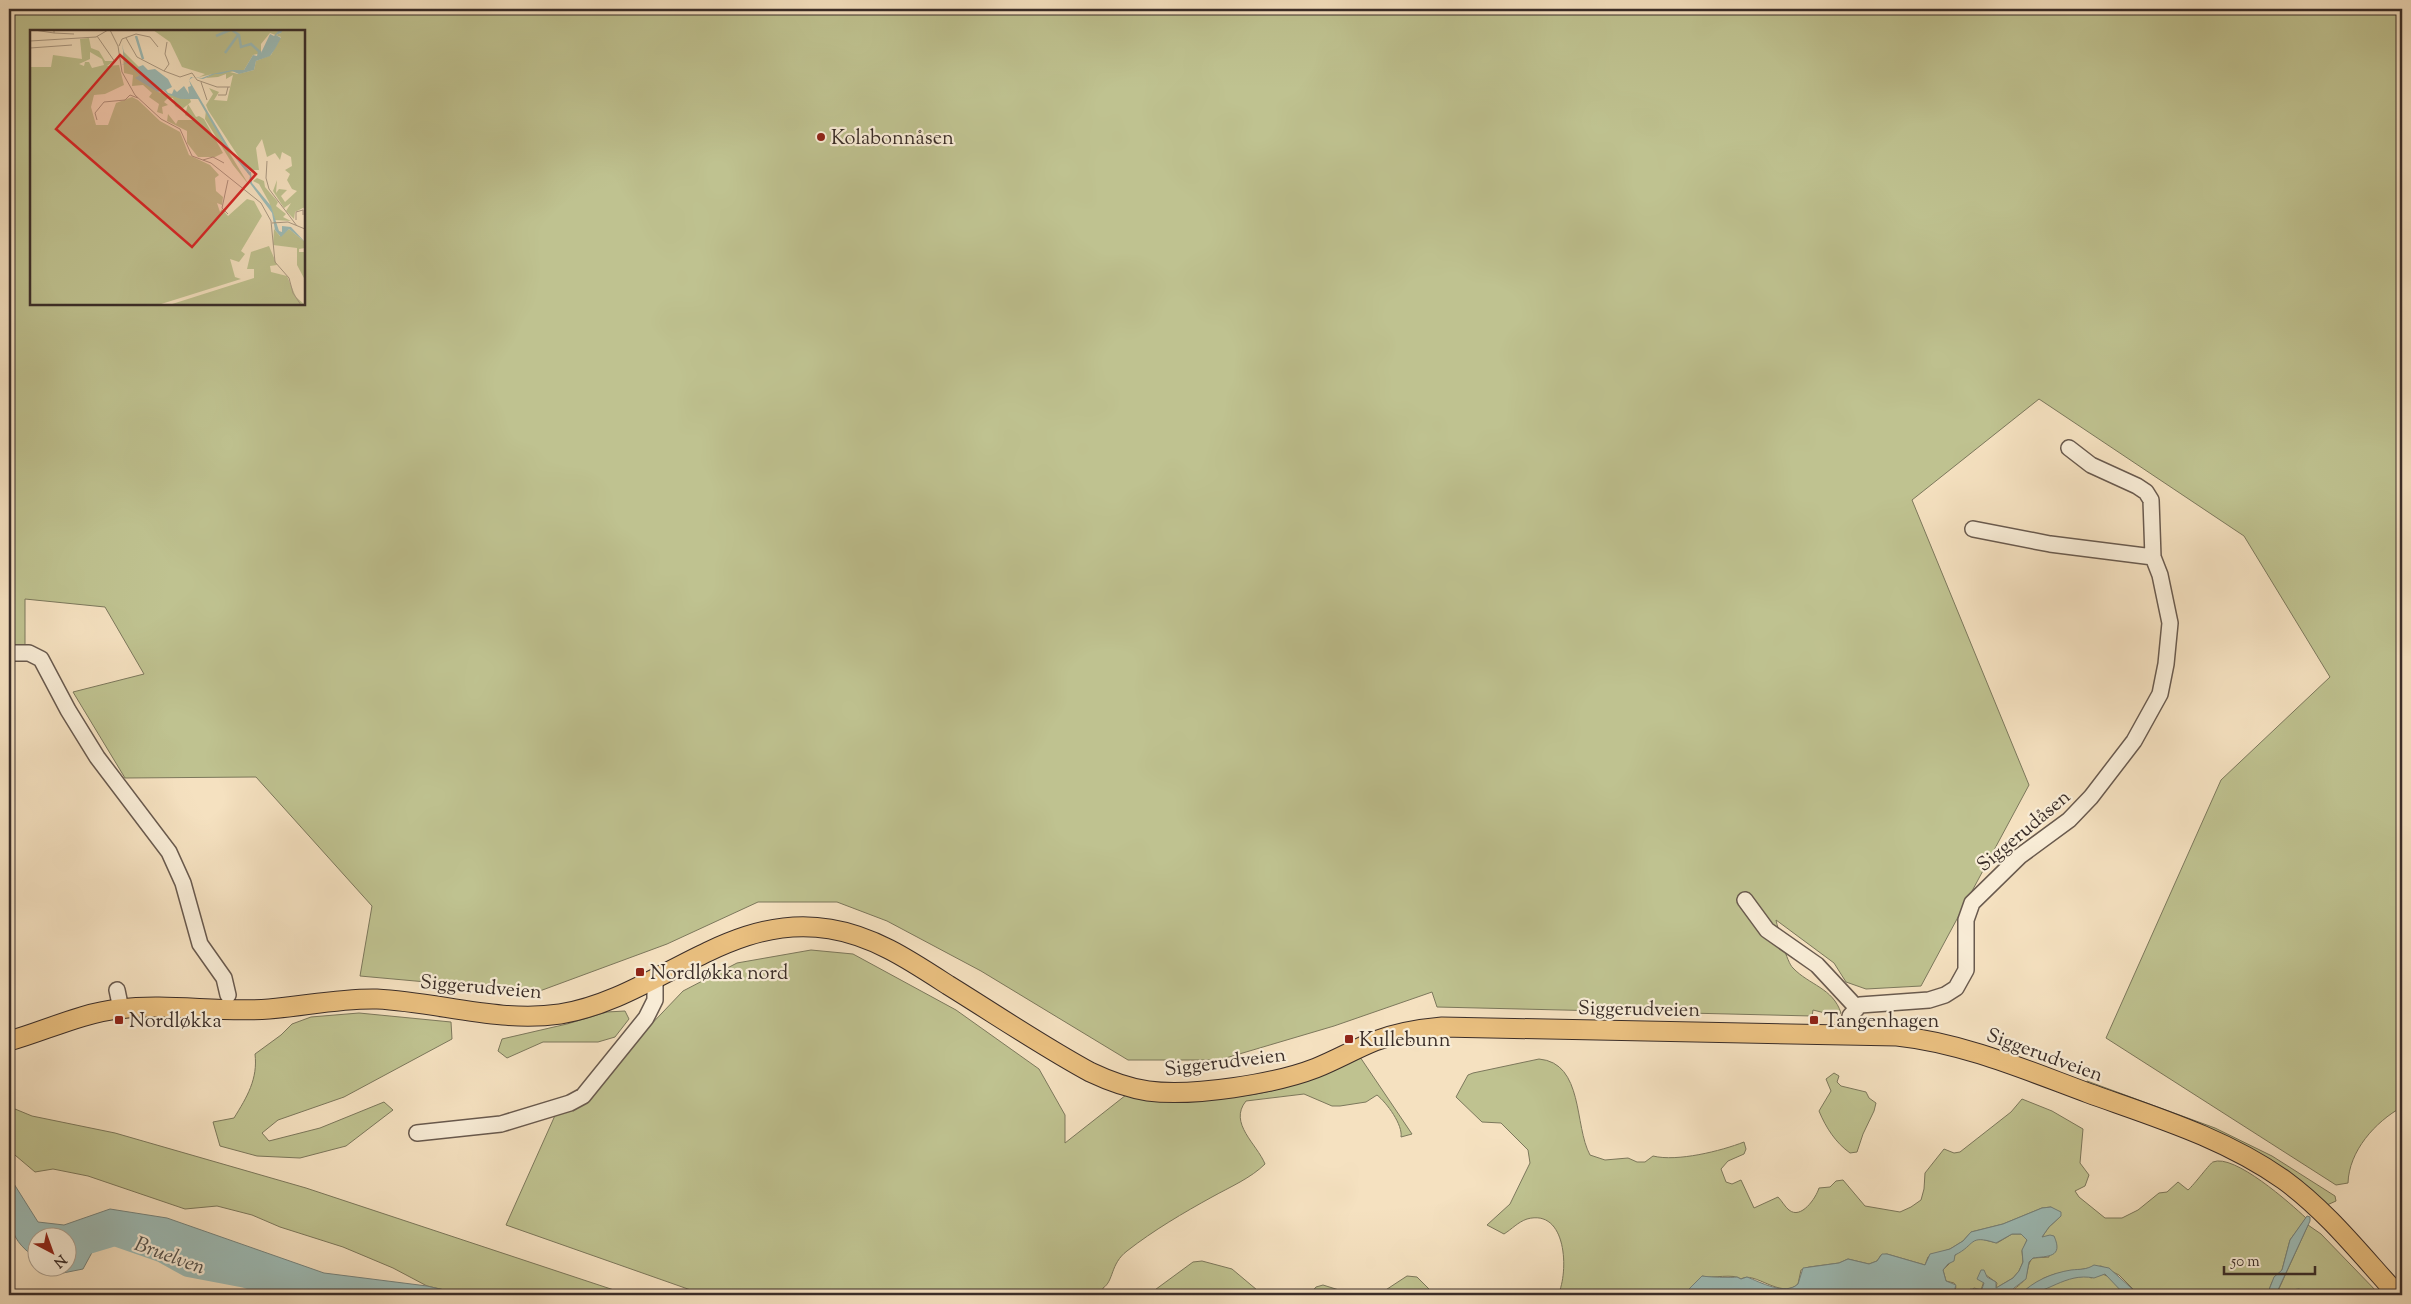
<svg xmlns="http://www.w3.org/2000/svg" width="2411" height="1304" font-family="'Sorts Mill Goudy',serif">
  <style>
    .green { fill: #bfc290; stroke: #7c785c; fill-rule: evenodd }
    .water { fill: #9dbcb7; stroke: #75837e }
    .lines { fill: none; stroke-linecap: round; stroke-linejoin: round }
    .river { stroke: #9dbcb7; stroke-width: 22 }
    .minor-casing { stroke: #695a4e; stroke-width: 18 }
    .major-casing { stroke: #3a2d28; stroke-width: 21 }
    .minor { stroke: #f8ecd6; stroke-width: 15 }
    .major { stroke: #eac080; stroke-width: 19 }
    .poi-dot { fill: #8f2418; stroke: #f8ecd6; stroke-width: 2 }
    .labels { text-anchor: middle; stroke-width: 4.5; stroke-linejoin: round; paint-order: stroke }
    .poi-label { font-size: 20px; fill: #3a2d28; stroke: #f8ecd6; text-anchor: start }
    .street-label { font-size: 20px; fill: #3a2d28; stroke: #f8ecd6 }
    .water-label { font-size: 21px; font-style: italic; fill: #53514c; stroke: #f8ecd6 }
    .inset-river { fill: none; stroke: #9dbcb7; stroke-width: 2.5 }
    .inset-road { fill: none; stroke: #aa9983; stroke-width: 1 }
    .view { fill: #d62828; fill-opacity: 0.15; stroke: #d62828; stroke-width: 2.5 }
    .inset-edge { fill: none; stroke: #3a2d28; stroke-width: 2.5 }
  </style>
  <rect width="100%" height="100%" fill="#f5e1c0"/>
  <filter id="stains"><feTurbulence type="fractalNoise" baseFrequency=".004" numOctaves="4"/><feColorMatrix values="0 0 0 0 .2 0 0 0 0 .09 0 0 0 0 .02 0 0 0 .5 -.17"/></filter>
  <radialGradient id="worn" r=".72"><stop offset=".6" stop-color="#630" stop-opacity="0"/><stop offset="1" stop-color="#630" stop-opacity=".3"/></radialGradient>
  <path class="green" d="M 9,9 L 2402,9 L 2402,1107 C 2375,1122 2349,1151 2348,1183 L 2336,1185 L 2106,1038 L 2221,780 L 2330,677 L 2244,536 L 2039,399 L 1912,500 L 2029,785 L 1921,986 L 1866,989 L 1846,982 L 1834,963 L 1776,920 C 1778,929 1787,963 1793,968 C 1809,985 1833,988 1841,1013 L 1833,1015 L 1813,1010 L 1812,1016 L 1437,1007 L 1432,992 L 1334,1026 L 1219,1060 L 1128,1060 L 981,971 L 887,921 L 837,902 L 758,902 L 667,944 L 537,992 L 360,976 L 372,906 L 256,777 L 125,778 L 73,692 L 144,674 L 105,607 L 25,599 L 25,648 L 9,647 ZM 31,31 L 304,31 L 304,304 L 31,304 Z
    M 811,950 L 853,954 L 956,1010 L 1039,1069 L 1065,1115 L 1065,1143 L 1126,1095 C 1174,1098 1223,1102 1271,1091 C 1302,1083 1331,1069 1360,1057 L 1412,1134 L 1401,1137 C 1403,1125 1387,1103 1377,1095 L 1366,1102 L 1340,1106 L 1332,1106 L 1304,1094 L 1246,1101 C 1228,1123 1257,1144 1265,1164 C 1251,1178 1230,1187 1212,1197 C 1183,1213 1154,1230 1127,1251 C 1110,1264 1114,1281 1103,1288 L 1102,1295 L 705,1295 L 506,1225 L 557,1111 L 642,1034 L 683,991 L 737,963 Z
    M 625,1011 L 629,1019 L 615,1037 L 598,1042 L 543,1042 L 507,1058 L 498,1051 L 502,1039 L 567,1024 L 607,1012 Z
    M 359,1013 L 451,1022 L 452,1039 L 344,1097 L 278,1120 L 262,1133 L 269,1141 L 320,1128 L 384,1102 L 393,1110 L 346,1146 L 300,1158 L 257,1156 L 220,1146 L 213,1122 L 234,1118 C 247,1097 258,1079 255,1054 L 281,1035 L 292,1024 L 311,1017 Z
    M 1539,1059 C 1584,1063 1574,1126 1590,1155 L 1605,1160 L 1628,1158 L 1637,1162 L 1645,1162 L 1653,1156 C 1677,1162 1721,1151 1744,1142 L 1746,1149 L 1744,1154 L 1728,1161 L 1721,1169 L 1726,1182 L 1732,1184 L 1741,1180 L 1754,1208 L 1778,1197 C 1782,1201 1785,1207 1789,1210 C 1801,1220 1816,1198 1819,1188 L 1830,1187 L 1836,1181 L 1843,1180 L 1865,1206 L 1900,1212 L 1911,1207 L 1921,1200 L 1924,1189 L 1925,1173 L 1944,1149 L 1954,1153 L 1960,1152 L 2011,1112 L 2022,1099 L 2052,1111 L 2083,1129 L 2080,1163 L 2089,1175 L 2085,1186 L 2075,1191 L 2079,1197 L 2105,1218 L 2122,1218 L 2138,1210 L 2159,1193 L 2167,1192 L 2178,1182 L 2188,1190 C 2194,1185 2211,1162 2213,1162 C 2234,1153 2291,1204 2306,1218 L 2290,1240 L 2282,1270 L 2272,1282 L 2267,1295 L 2242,1295 L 2229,1291 L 2224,1295 L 2139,1295 L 2119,1275 L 2101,1266 L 2055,1274 L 2044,1278 L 2020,1295 L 2010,1295 C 2013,1288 2020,1286 2024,1280 C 2029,1273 2026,1264 2033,1258 L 2049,1257 L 2046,1238 L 2042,1237 L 2049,1227 L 2061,1216 L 2051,1207 L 2042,1208 L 2003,1224 L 1971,1232 L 1963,1241 L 1950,1249 L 1928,1257 L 1925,1265 L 1887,1254 L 1881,1255 L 1877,1261 L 1869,1264 L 1848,1259 L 1839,1263 L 1809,1267 L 1801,1270 L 1798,1284 C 1781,1300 1754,1270 1741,1279 C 1733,1273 1713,1279 1702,1276 L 1683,1295 L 1558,1295 C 1569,1272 1567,1208 1527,1219 C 1518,1222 1512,1229 1504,1234 L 1487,1225 L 1510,1204 L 1530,1163 L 1528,1150 L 1501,1123 L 1482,1122 L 1456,1097 L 1468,1075 L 1473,1073 Z
    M 1834,1073 L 1839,1076 L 1837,1082 L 1841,1086 L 1866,1092 L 1869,1098 L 1876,1103 L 1874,1111 L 1863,1134 L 1857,1152 L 1850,1153 C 1836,1143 1826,1128 1819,1111 L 1831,1091 L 1826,1079 Z
    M 2087,1081 L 2215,1128 L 2272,1156 L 2335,1196 L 2336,1201 L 2327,1205 L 2086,1086 Z
    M 15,1109 L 32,1116 L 115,1133 L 306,1188 L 629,1295 L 466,1295 L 427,1286 L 393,1268 L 343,1247 L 280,1227 L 252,1215 L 217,1206 L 185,1209 L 88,1176 L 53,1169 L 35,1172 L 9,1150 L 9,1110 Z
    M 2308,1225 L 2321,1234 L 2380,1295 L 2311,1295 C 2299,1286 2291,1291 2277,1293 Z
    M 2012,1234 L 2021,1234 L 2027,1240 L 2022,1251 L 2023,1262 L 2019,1271 L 2013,1278 L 1996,1288 L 1997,1283 L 1986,1275 L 1981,1290 L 1974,1288 L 1966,1295 L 1953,1295 L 1956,1287 L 1954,1283 L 1946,1281 L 1943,1270 L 1952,1261 L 1955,1255 L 1972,1240 L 1981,1239 L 1997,1243 Z
    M 1202,1261 L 1232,1269 L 1263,1295 L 1148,1295 L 1193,1262 Z
    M 2100,1274 C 2111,1274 2119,1288 2125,1295 L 2064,1295 L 2059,1290 L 2058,1295 L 2030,1295 L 2067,1278 L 2088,1276 L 2091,1278 Z
    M 1407,1276 L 1417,1277 L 1435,1295 L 1378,1295 Z
    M 1323,1285 L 1355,1295 L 1309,1295 L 1316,1287 Z"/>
  <path class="water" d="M 9,1176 L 38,1222 L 64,1225 L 110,1209 L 167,1218 L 324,1273 L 427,1286 L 466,1295 L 291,1295 L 163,1248 L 102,1234 L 83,1269 L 63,1273 L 51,1267 L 68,1266 L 68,1236 L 38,1236 L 37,1258 C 3,1238 9,1210 9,1176 Z
    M 2051,1207 L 2061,1212 L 2061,1216 L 2049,1227 L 2042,1237 L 2050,1235 L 2054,1236 C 2064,1258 2047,1256 2033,1258 L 2029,1262 L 2026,1279 L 2014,1288 L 2010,1295 L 1966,1295 L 1970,1289 L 1982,1289 L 1984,1283 L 1977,1279 L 1981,1270 L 1984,1270 L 1987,1277 L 1996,1282 L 1996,1288 L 2013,1278 L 2019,1271 L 2023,1262 L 2022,1250 L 2027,1240 L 2021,1234 L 2012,1234 L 1996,1243 C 1968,1234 1976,1245 1955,1255 L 1954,1261 L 1948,1264 L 1943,1270 L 1946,1281 L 1956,1285 L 1953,1295 L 1683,1295 L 1702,1276 C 1707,1277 1732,1278 1737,1277 L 1741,1279 L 1747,1277 C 1760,1282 1785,1296 1798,1284 L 1803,1268 L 1839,1263 L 1848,1259 L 1869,1264 L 1877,1261 L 1882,1254 L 1887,1254 L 1925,1265 L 1930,1254 L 1950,1249 L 1963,1241 L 1971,1232 L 2003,1224 L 2042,1208 Z
    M 2307,1216 L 2310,1217 L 2310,1221 L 2277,1292 L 2299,1289 L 2311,1295 L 2267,1295 L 2274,1277 L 2282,1270 L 2290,1240 Z
    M 2094,1265 L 2109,1268 L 2139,1295 L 2125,1295 L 2105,1274 L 2094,1278 C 2065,1272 2047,1295 2020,1295 C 2033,1281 2052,1273 2071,1270 C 2080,1269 2086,1270 2094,1265 Z"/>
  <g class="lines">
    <path class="river" d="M 68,1246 L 75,1247 L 115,1235 L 161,1251 L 188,1266 L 246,1277 L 300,1295"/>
    <defs>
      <path id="minor" d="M 1973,529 L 2050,544 L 2153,557
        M 9,653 L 29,653 L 41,659 L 68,710 L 97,757 L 169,852 L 183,883 L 200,944 L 224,978 L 228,995
        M 1745,900 L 1767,930 L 1817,965 L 1857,1008
        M 117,990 L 121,1009
        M 1848,1034 L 1850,1016 L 1860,1005 L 1929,1000 L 1945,995 L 1956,988 L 1966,970 L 1966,920 L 1972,903 L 2020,856 L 2069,820 L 2091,797 L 2134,741 L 2160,694 L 2166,664 L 2170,623 L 2160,575 L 2153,557 L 2151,500 L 2146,492 L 2137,486 L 2091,465 L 2069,448
        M 417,1133 L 501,1124 L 570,1103 L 583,1096 L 646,1018 L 655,1000 L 655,979"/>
      <path id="major" d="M 9,1041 C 45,1031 81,1013 119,1009 C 169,1003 219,1013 269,1009 C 305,1006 341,998 377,999 C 438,1002 499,1023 560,1014 C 655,999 729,911 830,929 C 874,936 911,961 948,985 C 995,1014 1042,1046 1090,1072 C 1109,1081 1128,1088 1148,1091 C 1192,1097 1275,1084 1316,1068 C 1336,1060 1355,1049 1375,1041 C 1396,1033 1419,1029 1442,1027 L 1897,1036 C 1963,1043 2026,1070 2088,1093 C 2155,1117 2225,1138 2284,1180 C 2328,1212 2362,1256 2398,1295"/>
    </defs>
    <use href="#minor" class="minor-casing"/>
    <use href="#major" class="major-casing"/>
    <use href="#minor" class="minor"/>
    <use href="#major" class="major"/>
  </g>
  <g class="poi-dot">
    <circle cx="821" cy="137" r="5"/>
    <rect x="635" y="967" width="10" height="10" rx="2.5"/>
    <rect x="114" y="1015" width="10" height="10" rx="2.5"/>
    <rect x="1809" y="1015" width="10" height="10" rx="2.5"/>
    <rect x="1344" y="1034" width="10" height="10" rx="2.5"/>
  </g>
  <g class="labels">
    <g class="poi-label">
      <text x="831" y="144">Kolabonnåsen</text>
      <text x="650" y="979">Nordløkka nord</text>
      <text x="129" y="1027">Nordløkka</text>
      <text x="1824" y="1027">Tangenhagen</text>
      <text x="1359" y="1046">Kullebunn</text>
    </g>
    <g class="street-label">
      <text transform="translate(2023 830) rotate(-40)" y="7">Siggerudåsen</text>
      <text transform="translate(481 986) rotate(5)" y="7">Siggerudveien</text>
      <text transform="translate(1639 1008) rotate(1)" y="7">Siggerudveien</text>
      <text transform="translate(2045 1054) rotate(20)" y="7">Siggerudveien</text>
      <text transform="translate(1225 1061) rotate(-7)" y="7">Siggerudveien</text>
    </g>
    <g class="water-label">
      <text transform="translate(170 1255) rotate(20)" y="7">Bruelven</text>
    </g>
  </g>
  <g transform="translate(30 30)">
    <rect width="275" height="275" fill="#f5e1c0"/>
    <path d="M 123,0 L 249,0 L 246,5 L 251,3 L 251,0 L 275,0 L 275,177 L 265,182 L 264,189 L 256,181 L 261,173 L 254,178 L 243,161 L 247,150 L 246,163 L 249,159 L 257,160 L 251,166 L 255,172 L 267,161 L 262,159 L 257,150 L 260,144 L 255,140 L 262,136 L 261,127 L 252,122 L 250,130 L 245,123 L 237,127 L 232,109 L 226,118 L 229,140 L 223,140 L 212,132 L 178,80 L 176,75 L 183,64 L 179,58 L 189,62 L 184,70 L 197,71 L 203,45 L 196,49 L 196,44 L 188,47 L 176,48 L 183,44 L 169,47 L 175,44 L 152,37 L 140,12 ZM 240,3 L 251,7 L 241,25 L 226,31 L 224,40 L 208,44 L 200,42 L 214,40 L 223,25 L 231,23 L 231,14 ZM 59,8 L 61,18 L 69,21 L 75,31 L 84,31 L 77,36 L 89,35 L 94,55 L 75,64 L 64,65 L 61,77 L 66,95 L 78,95 L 86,73 L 102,67 L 108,70 L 130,91 L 150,102 L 159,125 L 180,135 L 189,145 L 185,148 L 186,161 L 193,167 L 192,175 L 187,173 L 190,182 L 192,179 L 198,186 L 217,169 L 224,171 L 232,186 L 211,221 L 215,224 L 209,232 L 200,229 L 205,247 L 211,249 L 128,275 L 0,275 L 0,37 L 21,37 L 23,25 L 52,29 L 50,9 ZM 60,22 L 72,29 L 74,35 L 62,38 L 59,32 L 55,32 L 54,36 L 49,34 L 60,29 ZM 93,21 L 109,37 L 117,54 L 128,62 L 160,69 L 161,72 L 151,80 L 145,76 L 143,68 L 138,68 L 134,72 L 138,75 L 132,77 L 133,84 L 127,82 L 129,74 L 119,67 L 122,63 L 113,55 L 102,56 L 103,45 L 94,43 ZM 158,74 L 166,87 L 169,86 L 174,89 L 193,123 L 185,127 L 168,127 L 157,113 L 157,101 L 137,91 L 138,84 L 146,94 L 148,90 L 164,90 L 155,85 ZM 176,80 L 194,114 L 219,155 L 203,135 L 175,89 ZM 227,148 L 234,151 L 235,157 L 248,172 L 246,176 L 256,184 L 253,187 L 261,191 L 245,190 L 239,172 L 229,154 L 223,151 ZM 244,199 L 250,206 L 259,199 L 275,212 L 275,218 L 269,219 L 269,222 L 275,222 L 275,250 L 267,235 L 267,218 L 243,215 ZM 239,216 L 247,235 L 240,236 L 241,242 L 257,246 L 266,267 L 275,275 L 139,275 L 224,248 L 224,239 L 217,239 L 221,222 Z" fill="#bfc290" fill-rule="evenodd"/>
    <path d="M 249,0 L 253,0 L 251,3 L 246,5 L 251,8 L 245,19 L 240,26 L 226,31 L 224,40 L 209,44 L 202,41 L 191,44 L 185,44 L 173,49 L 163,47 L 159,50 L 198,116 L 217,142 L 221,142 L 222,153 L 241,176 L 249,201 L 252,202 L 252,196 L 261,197 L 275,212 L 259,199 L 251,207 L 245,200 L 242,183 L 219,152 L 220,146 L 194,114 L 168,69 L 151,69 L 137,64 L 133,60 L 128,62 L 105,48 L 110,45 L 106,43 L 99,33 L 91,35 L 96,33 L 94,27 L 92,14 L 96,31 L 102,35 L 106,42 L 109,44 L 108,37 L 113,35 L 118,40 L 125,39 L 138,49 L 142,57 L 136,60 L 138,63 L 142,64 L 144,59 L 147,62 L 154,56 L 159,64 L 158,57 L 161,56 L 159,50 L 161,47 L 172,48 L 182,44 L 202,40 L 214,40 L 223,25 L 227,26 L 228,21 L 231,23 L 240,4 L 244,6 Z" fill="#9dbcb7"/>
    <path class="inset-river" d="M 202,0 L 209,5 L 211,17 L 221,14 L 231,23M 106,6 L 113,29M 186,6 L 200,0M 195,23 L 208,5M 209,130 L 220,144"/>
    <path class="inset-road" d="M 4,0 L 24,3 L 24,0M 80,0 L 88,16 L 92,42 L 105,65 L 131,89 L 150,99 L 162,126 L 181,133 L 231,173 L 241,191 L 245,232 L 259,248 L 263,263 L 271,275M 24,3 L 44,4M 67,6 L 85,32M 96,8 L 107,27 L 134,41 L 150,47 L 162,43 L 167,50 L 187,57 L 200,57M 0,11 L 66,7 L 78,0M 89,16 L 92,9 L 106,4 L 120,7 L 128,17M 0,18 L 42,15M 134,41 L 139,34 L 135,24 L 137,12M 171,52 L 177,70M 188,65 L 196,65 L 198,57M 67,90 L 65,83 L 74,72 L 95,70 L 100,65 L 108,68M 173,130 L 183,127 L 194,133M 237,131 L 236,148 L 239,159 L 267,196M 198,184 L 192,178 L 198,150M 266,190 L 266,182 L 273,180 L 273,185M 242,193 L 258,192 L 275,199"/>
    <path class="view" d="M 90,25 L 226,144 L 162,217 L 26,99 Z"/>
    <rect width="275" height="275" class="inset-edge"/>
  </g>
  <rect width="2411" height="1304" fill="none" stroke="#f5e1c0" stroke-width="30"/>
  <rect x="10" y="10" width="2391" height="1284" fill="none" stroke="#3a2d28" stroke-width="2.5"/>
  <rect x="15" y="15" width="2381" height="1274" fill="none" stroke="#3a2d28"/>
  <g transform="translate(52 1252) rotate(139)"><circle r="24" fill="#f8ecd6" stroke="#aca090"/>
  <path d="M0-4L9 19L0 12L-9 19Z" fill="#8f2418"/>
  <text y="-8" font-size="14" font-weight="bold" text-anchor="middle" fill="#3a2d28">N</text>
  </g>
  <path d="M2224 1266v8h91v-8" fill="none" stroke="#3a2d28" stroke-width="2.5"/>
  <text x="2231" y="1266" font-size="15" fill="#3a2d28" stroke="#f8ecd6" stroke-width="4" paint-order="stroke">50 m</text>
  <rect width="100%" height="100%" filter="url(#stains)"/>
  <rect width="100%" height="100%" fill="url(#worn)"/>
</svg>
